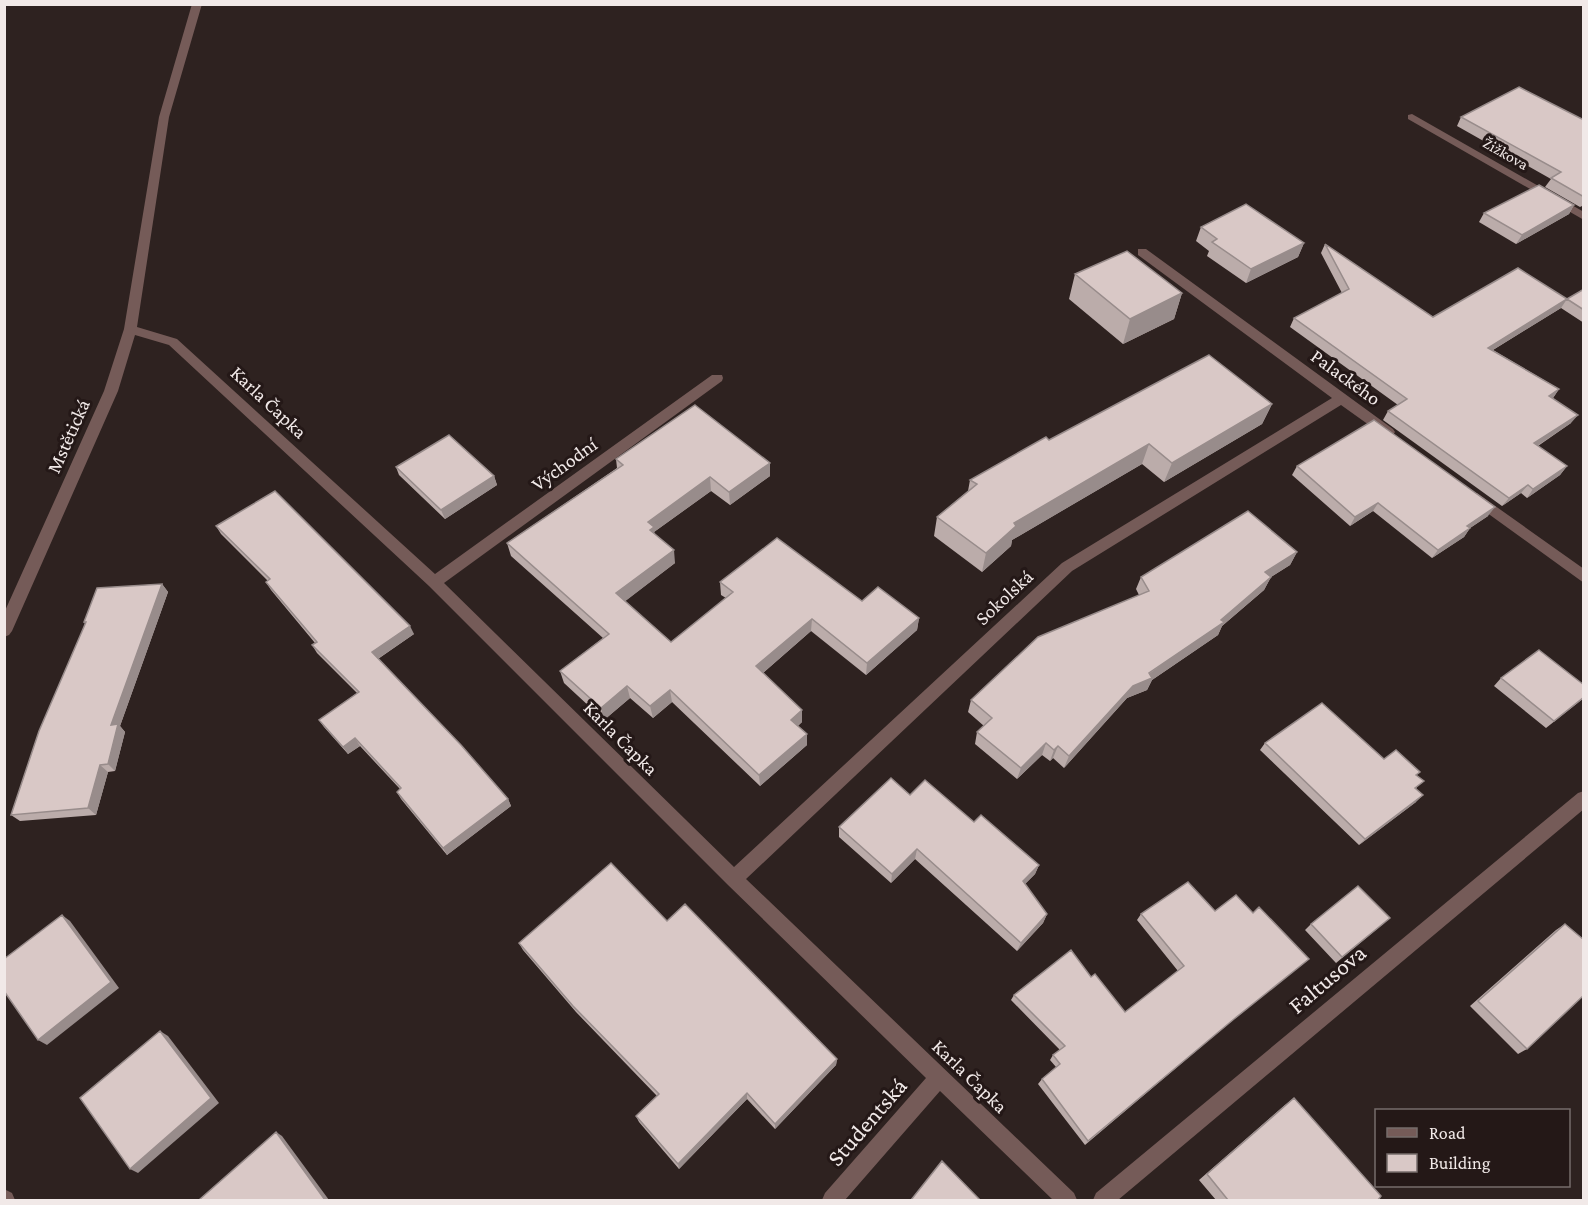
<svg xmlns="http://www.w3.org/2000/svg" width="1588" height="1205" font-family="'Crimson Pro',serif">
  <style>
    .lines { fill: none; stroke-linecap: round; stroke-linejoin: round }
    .minor { fill: #755b58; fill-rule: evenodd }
    .wall { fill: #bbacaa }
    .shaded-wall { fill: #988c8b }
    .building { fill: #d9c8c6; stroke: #988c8b; stroke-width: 1.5 }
    .labels { text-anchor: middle; stroke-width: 6; stroke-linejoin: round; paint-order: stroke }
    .far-street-label { font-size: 16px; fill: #f1e9e8; stroke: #241817 }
    .street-label { font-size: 20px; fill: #f1e9e8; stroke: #241817 }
    .near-street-label { font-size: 24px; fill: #f1e9e8; stroke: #241817 }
  </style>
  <rect width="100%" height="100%" fill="#2e2220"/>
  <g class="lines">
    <path class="minor" d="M 192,4 L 202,4 L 169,117 L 137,327 L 177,339 L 435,574 L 712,375 L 722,375 L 723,378 L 722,381 L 444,583 L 734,867 L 1062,563 L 1332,398 L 1138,255 L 1138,249 L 1146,249 L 1393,429 L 1395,432 L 1393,435 L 1383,435 L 1341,405 L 1072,571 L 746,879 L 1074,1193 L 1077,1200 L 1053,1200 L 940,1091 L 845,1200 L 822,1200 L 825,1193 L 926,1078 L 728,885 L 429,586 L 169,345 L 135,335 L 118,391 L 12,631 L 9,635 L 4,637 L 4,613 L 104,391 L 124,329 L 159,117 Z
      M 1412,114 L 1584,212 L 1584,220 L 1408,119 L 1408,115 Z
      M 1477,493 L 1584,569 L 1584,583 L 1472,502 L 1470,498 Z
      M 1584,791 L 1584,809 L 1118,1200 L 1093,1200 L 1096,1193 L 1578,793 Z
      M 4,1189 L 12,1193 L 15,1200 L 4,1200 Z"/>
  </g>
  <path class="wall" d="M 1461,117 L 1584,120 L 1584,205 L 1580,207 L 1545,187 L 1551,179 L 1457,126 Z
    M 1574,205 L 1569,214 L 1516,244 L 1479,222 L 1484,213 Z
    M 1201,227 L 1304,243 L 1298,257 L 1246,283 L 1207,256 L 1209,251 L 1196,241 Z
    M 1325,244 L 1433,317 L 1567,299 L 1584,289 L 1584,323 L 1561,308 L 1493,350 L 1559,389 L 1553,398 L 1571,423 L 1538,446 L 1567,466 L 1560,475 L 1527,498 L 1521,493 L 1502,506 L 1383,420 L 1388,411 L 1398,405 L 1290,327 L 1294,318 L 1342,293 L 1321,253 Z
    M 1075,274 L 1182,293 L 1174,319 L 1123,344 L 1069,299 Z
    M 1272,404 L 1262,424 L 1164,482 L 1142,464 L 1012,540 L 1011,546 L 982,572 L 934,536 L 937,517 L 968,491 L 970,480 L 1049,440 Z
    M 616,459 L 770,463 L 770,476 L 730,505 L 711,491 L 654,532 L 655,534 L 675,563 L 625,601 L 671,642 L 726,598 L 721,595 L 720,582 L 862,601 L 919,618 L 917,630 L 866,675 L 811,631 L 763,673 L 802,722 L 798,726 L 807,734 L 807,745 L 760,786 L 672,702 L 653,718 L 630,698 L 604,720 L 564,683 L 560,671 L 603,638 L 511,556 L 507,543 L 617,468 Z
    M 1297,466 L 1488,516 L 1470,528 L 1464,537 L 1432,558 L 1373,511 L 1350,526 L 1292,475 Z
    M 396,467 L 494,476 L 497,485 L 445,519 L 399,475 Z
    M 216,526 L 414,634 L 378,659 L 508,799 L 511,806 L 447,855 L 401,799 L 397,792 L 400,789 L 360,746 L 348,754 L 324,727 L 319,720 L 357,693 L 317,653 L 312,645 L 315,643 L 271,590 L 266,582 L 268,581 L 221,534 Z
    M 1297,552 L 1290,565 L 1271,577 L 1264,590 L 1222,626 L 1218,635 L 1152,680 L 1147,690 L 1127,698 L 1064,768 L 1053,758 L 1050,761 L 1042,755 L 1017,779 L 975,744 L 977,732 L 984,726 L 968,712 L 971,700 L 1139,595 L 1136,589 L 1141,577 Z
    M 162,584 L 168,592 L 120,726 L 125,732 L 115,771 L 108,772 L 96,815 L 20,821 L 11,815 L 85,624 L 84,622 Z
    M 1501,678 L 1584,685 L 1584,698 L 1546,728 L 1494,686 Z
    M 1265,743 L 1384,759 L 1417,775 L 1416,802 L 1359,845 L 1260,750 Z
    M 910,795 L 974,822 L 1039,865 L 1035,874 L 1025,884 L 1047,914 L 1043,923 L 1017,951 L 915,859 L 891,883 L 839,837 L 839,827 Z
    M 1215,911 L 1253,913 L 1309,959 L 1228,1024 L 1085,1145 L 1038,1084 L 1042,1079 L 1056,1067 L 1050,1060 L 1053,1055 L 1060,1050 L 1011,1000 L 1014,995 L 1091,977 L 1125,1012 L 1178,971 L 1137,920 L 1141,914 Z
    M 667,921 L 837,1059 L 836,1065 L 775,1129 L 747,1099 L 679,1169 L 639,1122 L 636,1116 L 657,1096 L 576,1012 L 523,950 L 519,943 Z
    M 1311,924 L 1383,924 L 1336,963 L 1305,930 Z
    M 1565,924 L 1527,1049 L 1518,1054 L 1470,1006 L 1556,930 Z
    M 1294,1098 L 1378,1200 L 1216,1200 L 1199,1180 L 1285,1105 Z"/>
  <path class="shaded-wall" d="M 1574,205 L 1569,214 L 1516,244 L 1522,235 Z
    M 1304,243 L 1298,257 L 1246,283 L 1251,269 Z
    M 1182,293 L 1174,319 L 1123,344 L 1130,319 Z
    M 1567,299 L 1561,308 L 1483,356 L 1488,348 Z
    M 1559,389 L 1553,398 L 1549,396 Z
    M 1272,404 L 1262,424 L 1164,482 L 1172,463 Z
    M 1578,415 L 1571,423 L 1528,452 L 1534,443 Z
    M 1149,444 L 1142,464 L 1012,540 L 1011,546 L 982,572 L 986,553 L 1014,523 Z
    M 770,463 L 770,476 L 730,505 L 729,492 Z
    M 1567,466 L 1560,475 L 1527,498 L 1533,489 Z
    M 494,476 L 497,485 L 445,519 L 441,510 Z
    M 710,477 L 711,491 L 654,532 L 656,540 L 652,543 L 648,522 Z
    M 1528,485 L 1521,493 L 1502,506 L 1509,498 Z
    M 1378,503 L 1373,511 L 1350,526 L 1355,517 Z
    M 1495,507 L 1488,516 L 1470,528 L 1464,537 L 1432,558 L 1438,550 L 1467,526 Z
    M 674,550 L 675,563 L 619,606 L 616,593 Z
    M 1297,552 L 1290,565 L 1258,585 L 1265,572 Z
    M 1271,577 L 1264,590 L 1222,626 L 1218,635 L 1152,680 L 1147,690 L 1127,698 L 1064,768 L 1069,756 L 1133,686 L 1221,620 Z
    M 162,584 L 168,592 L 120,726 L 125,732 L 115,771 L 108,764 L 111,725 Z
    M 919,618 L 917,630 L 866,675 L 867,663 Z
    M 812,619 L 811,631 L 757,678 L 756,666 Z
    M 410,626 L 414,634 L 376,660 L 372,652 Z
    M 627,686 L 630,698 L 604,720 L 601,708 Z
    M 670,690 L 672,702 L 653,718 L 650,706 Z
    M 802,710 L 802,722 L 791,731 L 791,720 Z
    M 807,734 L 807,745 L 760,786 L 759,775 Z
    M 355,738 L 360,746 L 348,754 L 343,747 Z
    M 1046,743 L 1042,755 L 1017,779 L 1021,768 Z
    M 1058,746 L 1053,758 L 1050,761 L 1054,750 Z
    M 100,765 L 108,772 L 96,815 L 88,808 Z
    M 1423,795 L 1416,802 L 1359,845 L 1365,839 Z
    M 508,799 L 511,806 L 447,855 L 443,848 Z
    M 917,849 L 915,859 L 891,883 L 892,874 Z
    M 1039,865 L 1035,874 L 1019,890 L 1023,881 Z
    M 1047,914 L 1043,923 L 1017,951 L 1021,943 Z
    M 62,915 L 70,921 L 119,988 L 47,1045 L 38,1040 Z
    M 160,1031 L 168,1036 L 219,1103 L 138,1173 L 130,1169 Z
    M 837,1059 L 836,1065 L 775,1129 L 775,1124 Z
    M 747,1093 L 747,1099 L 679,1169 L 678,1164 Z
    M 276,1132 L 282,1136 L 329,1200 L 325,1200 Z"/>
  <path class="building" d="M 1519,87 L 1584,120 L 1584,197 L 1551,178 L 1561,172 L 1461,117 Z
    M 1539,185 L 1574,205 L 1522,235 L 1484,213 Z
    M 1246,204 L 1304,243 L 1251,269 L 1212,242 L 1217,239 L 1201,227 Z
    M 1325,244 L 1433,317 L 1518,268 L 1567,299 L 1584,289 L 1584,310 L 1567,299 L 1488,348 L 1559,389 L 1549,396 L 1578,415 L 1534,443 L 1567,466 L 1533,489 L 1528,485 L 1509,498 L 1388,411 L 1407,399 L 1294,318 L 1349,289 Z
    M 1127,251 L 1182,293 L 1130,319 L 1075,274 Z
    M 1209,355 L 1272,404 L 1172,463 L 1149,444 L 1014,523 L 1016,526 L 986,553 L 937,517 L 977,484 L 970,480 L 1046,437 L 1049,440 Z
    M 695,405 L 770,463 L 729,492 L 710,477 L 648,522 L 654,527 L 650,530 L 674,550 L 616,593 L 671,642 L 733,592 L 720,582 L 777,538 L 862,601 L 878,587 L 919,618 L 867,663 L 812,619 L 756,666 L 802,710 L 791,720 L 807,734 L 759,775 L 670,690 L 650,706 L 627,686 L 601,708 L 560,671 L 609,634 L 507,543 L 623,465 L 616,459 Z
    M 1374,420 L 1495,507 L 1467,526 L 1470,528 L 1438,550 L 1378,503 L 1355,517 L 1297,466 Z
    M 449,435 L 494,476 L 441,510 L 396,467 Z
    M 275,491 L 410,626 L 372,652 L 461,745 L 508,799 L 443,848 L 397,792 L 401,788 L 355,738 L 343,747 L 319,720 L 359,692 L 312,645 L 317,642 L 266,582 L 270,579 L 216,526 Z
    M 1248,511 L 1297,552 L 1265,572 L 1271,577 L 1221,620 L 1224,622 L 1149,673 L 1152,678 L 1133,686 L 1069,756 L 1058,746 L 1054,750 L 1046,743 L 1021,768 L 977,732 L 992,718 L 971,700 L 1038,637 L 1149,591 L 1141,577 Z
    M 162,584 L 111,725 L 118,724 L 108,764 L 100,765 L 88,808 L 11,815 L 39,731 L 86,622 L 84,622 L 97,588 Z
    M 1539,650 L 1584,685 L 1584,697 L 1554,721 L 1501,678 Z
    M 1322,703 L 1384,759 L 1396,750 L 1420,772 L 1416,775 L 1424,781 L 1415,788 L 1423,795 L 1365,839 L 1265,743 Z
    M 891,778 L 910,795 L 925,780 L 974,822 L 981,815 L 1039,865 L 1023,881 L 1047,914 L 1021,943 L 917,849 L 892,874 L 839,827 Z
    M 611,863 L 667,921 L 685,904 L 837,1059 L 775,1124 L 747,1093 L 678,1164 L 636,1116 L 659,1094 L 573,1006 L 519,943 Z
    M 1188,882 L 1215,911 L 1236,895 L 1253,913 L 1259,907 L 1309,959 L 1234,1019 L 1088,1141 L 1042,1079 L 1060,1064 L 1053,1055 L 1065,1046 L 1014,995 L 1071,950 L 1091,977 L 1095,974 L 1125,1012 L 1184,966 L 1141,914 Z
    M 1358,886 L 1390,918 L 1342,957 L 1311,924 Z
    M 62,915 L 111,982 L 38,1040 L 4,991 L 4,959 Z
    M 1565,924 L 1584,940 L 1584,995 L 1527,1049 L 1478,1001 Z
    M 160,1031 L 211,1098 L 130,1169 L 80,1098 Z
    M 1294,1098 L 1381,1196 L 1378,1200 L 1228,1200 L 1207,1174 Z
    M 276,1132 L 325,1200 L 199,1200 Z
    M 942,1161 L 980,1200 L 911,1200 Z"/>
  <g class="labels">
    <g class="far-street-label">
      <text transform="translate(1506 153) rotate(30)" y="6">Žižkova</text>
    </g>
    <g class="street-label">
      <text transform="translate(1346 377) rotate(36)" y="7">Palackého</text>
      <text transform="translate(269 402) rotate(43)" y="7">Karla Čapka</text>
      <text transform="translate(68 436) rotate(-66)" y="7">Mstětická</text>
      <text transform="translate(564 464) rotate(-36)" y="7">Východní</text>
      <text transform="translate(1004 597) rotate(-43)" y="7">Sokolská</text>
      <text transform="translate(621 738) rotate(45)" y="7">Karla Čapka</text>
      <text transform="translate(970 1076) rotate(44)" y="7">Karla Čapka</text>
    </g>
    <g class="near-street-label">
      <text transform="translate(1327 979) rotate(-40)" y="8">Faltusova</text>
      <text transform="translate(867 1122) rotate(-49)" y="8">Studentská</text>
    </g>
  </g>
  <rect width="1588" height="1205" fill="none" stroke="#f1e9e8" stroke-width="12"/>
  <rect x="1375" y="1109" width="195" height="78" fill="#241817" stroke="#766c6b" stroke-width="1.5"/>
  <rect x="1387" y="1128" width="30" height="9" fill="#755b58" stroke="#766c6b" stroke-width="1.5"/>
  <text x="1429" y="1139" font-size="18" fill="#f1e9e8">Road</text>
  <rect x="1387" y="1154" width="30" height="18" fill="#d9c8c6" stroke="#766c6b" stroke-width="1.5"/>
  <text x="1429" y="1169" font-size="18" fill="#f1e9e8">Building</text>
</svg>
